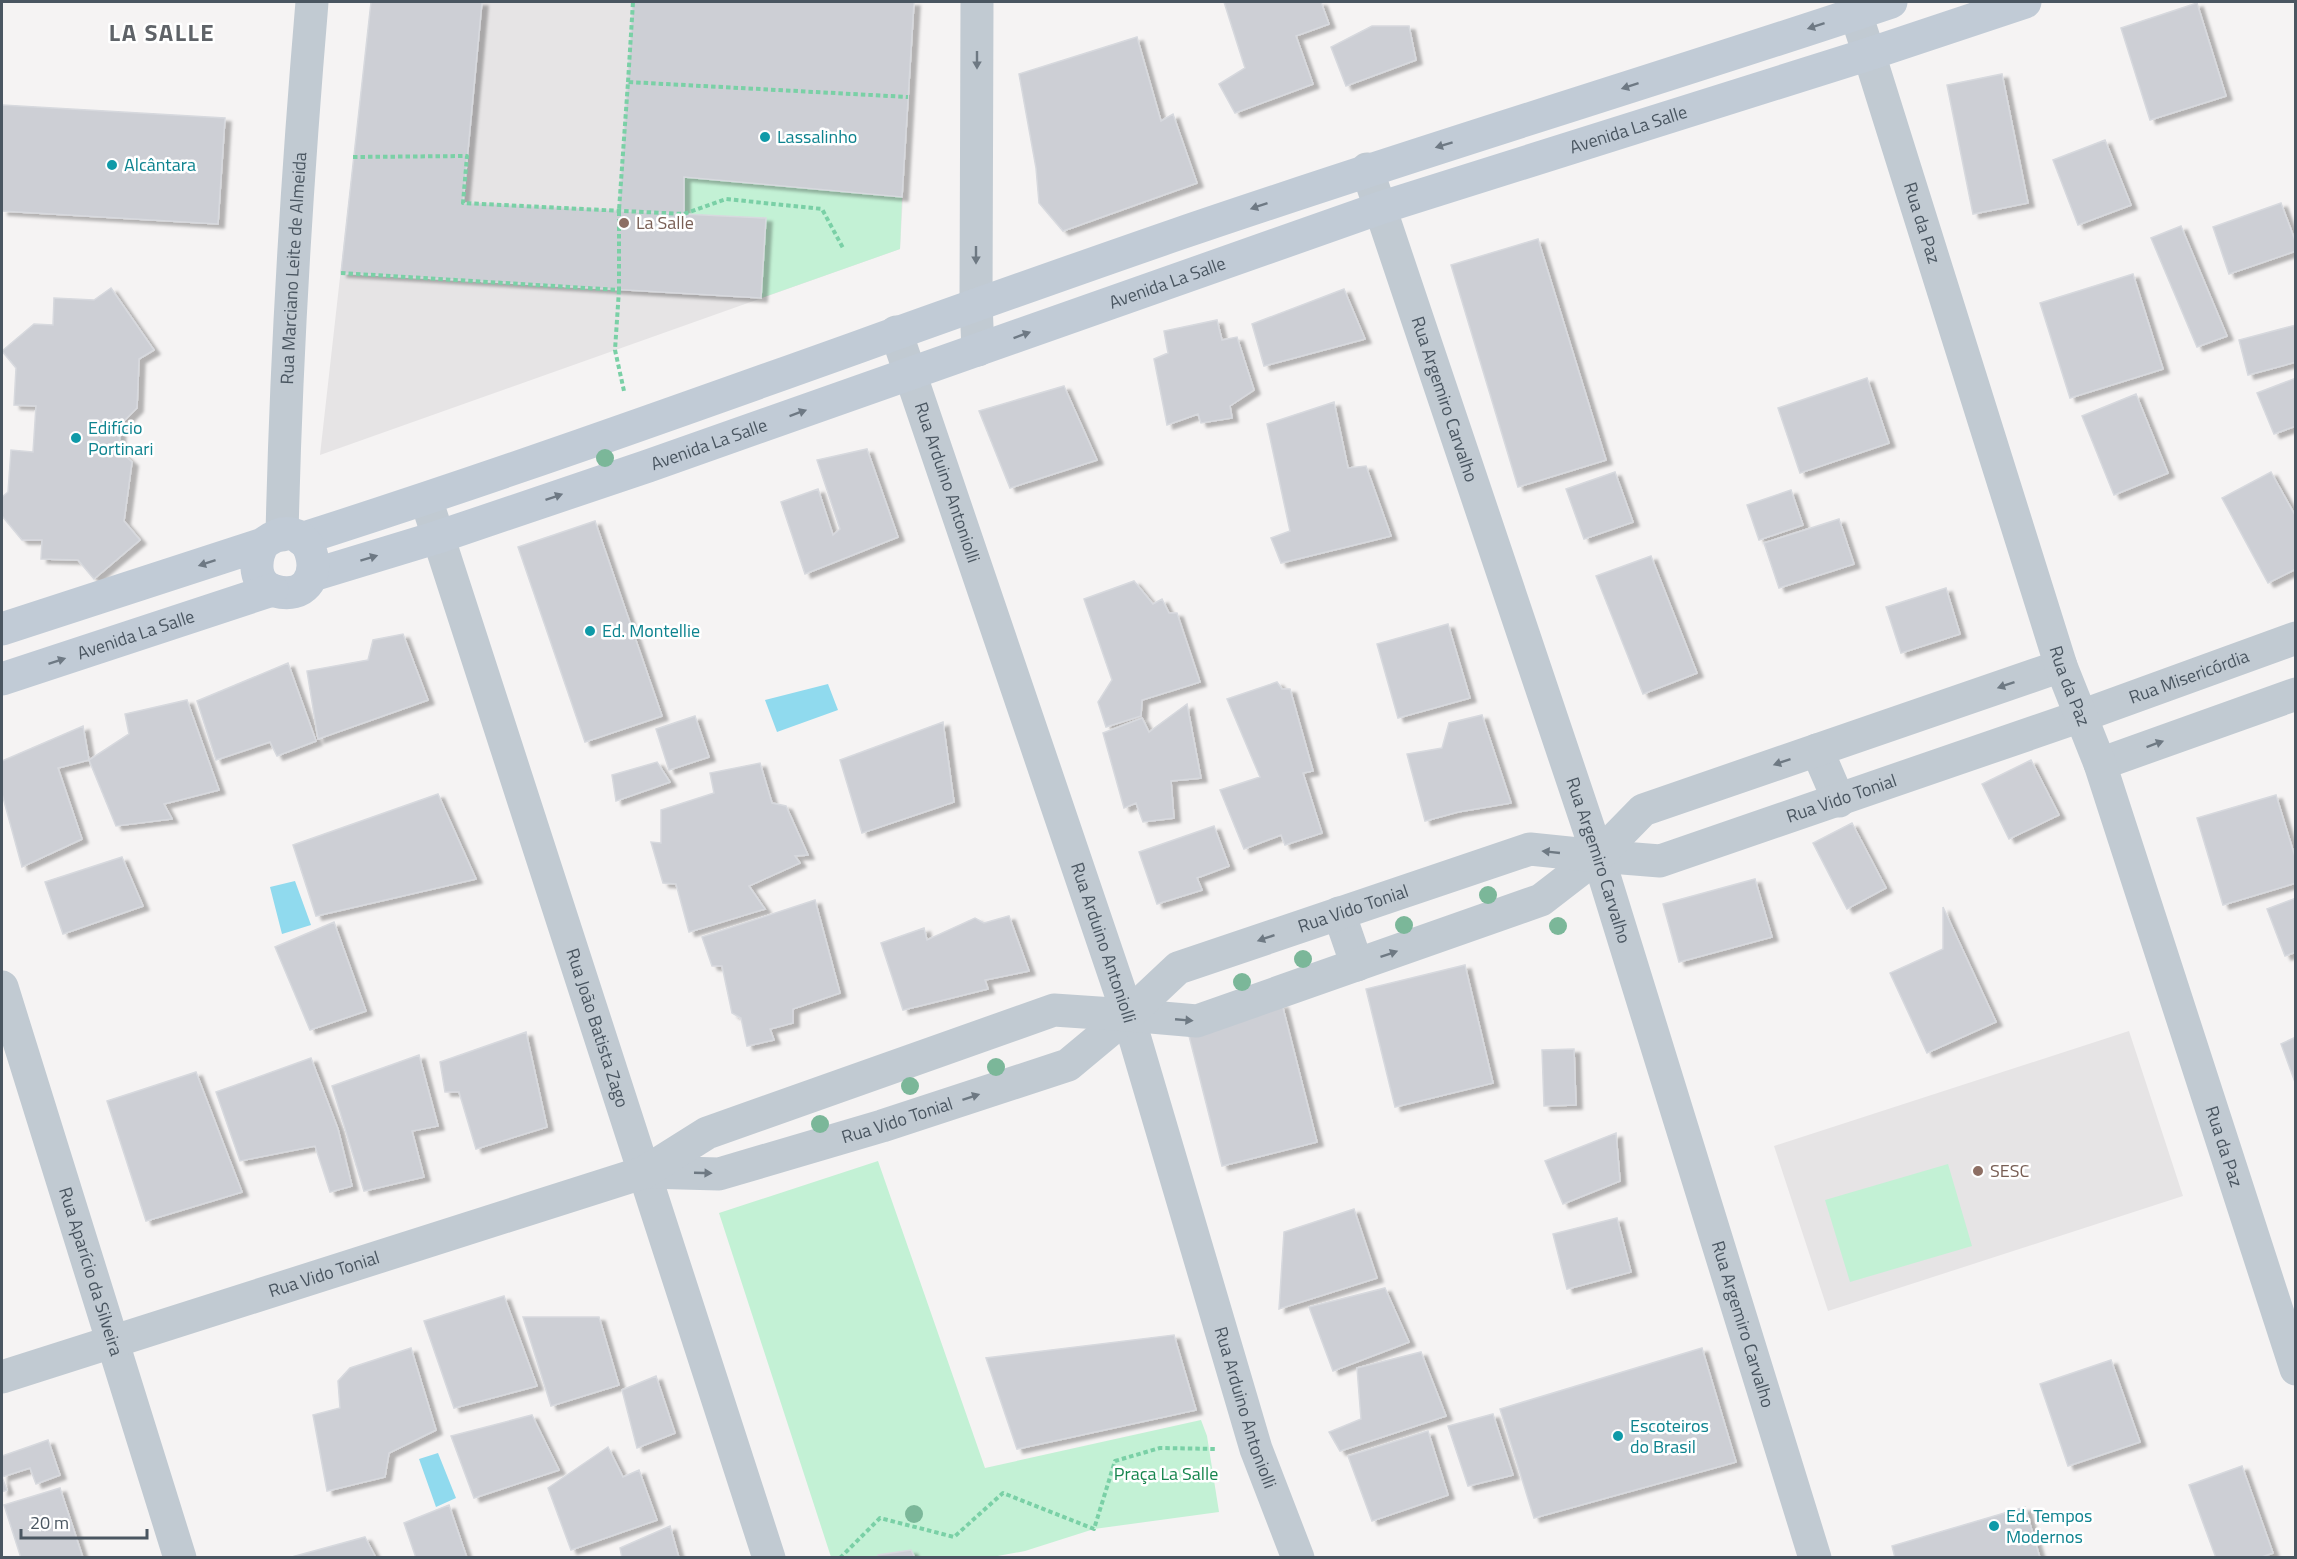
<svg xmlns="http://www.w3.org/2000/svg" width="2297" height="1559" font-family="'Titillium Web',sans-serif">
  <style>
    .education { fill: #e6e4e5 }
    .green { fill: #c3f1d5 }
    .water { fill: #90daee }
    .building { fill: #cdcfd5; stroke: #d7d9de; stroke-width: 1.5; filter: url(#shadow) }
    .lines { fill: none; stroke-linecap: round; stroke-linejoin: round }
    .path { stroke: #7ad0a6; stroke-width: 4; stroke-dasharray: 4.5 3; stroke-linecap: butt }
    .minor { stroke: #c1cad2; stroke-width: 33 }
    .tertiary { stroke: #c1cad2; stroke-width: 33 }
    .secondary { stroke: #c1cbd6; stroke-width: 33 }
    .tree { fill: #7bb799 }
    .oneway { fill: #6e7984 }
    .oneway2 { fill: #6e7983 }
    .culture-dot { fill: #0f9aa8; stroke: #fff; stroke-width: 2 }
    .education-dot { fill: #8d6e63; stroke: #fff; stroke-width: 2 }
    .labels { text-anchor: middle; stroke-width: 5; stroke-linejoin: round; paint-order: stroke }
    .street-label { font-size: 18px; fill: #4a5661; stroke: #fff }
    .culture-label { font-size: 18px; fill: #0d838f; stroke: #fff; text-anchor: start }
    .education-label { font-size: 18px; fill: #785e54; stroke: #fff; text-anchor: start }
    .park-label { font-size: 18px; fill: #17864f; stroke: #fff }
    .district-label { font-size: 24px; font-weight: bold; letter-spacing: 1.5px; fill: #5f6368; stroke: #fff }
  </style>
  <defs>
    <filter id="shadow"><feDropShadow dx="6" dy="4" stdDeviation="1.5" flood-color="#0004"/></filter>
  </defs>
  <rect width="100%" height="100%" fill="#f5f3f3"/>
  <path class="education" d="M 371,2 L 914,2 L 900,249 L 320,455 Z
    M 2129,1031 L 2183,1196 L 1828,1311 L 1774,1146 Z"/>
  <path class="green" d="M 684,177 L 902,197 L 900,249 L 761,298 L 766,218 L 684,214 Z
    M 878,1161 L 985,1468 L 1201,1420 L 1207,1436 L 1219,1512 L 1094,1529 L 1025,1551 L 992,1557 L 831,1557 L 719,1213 Z
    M 1948,1164 L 1972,1246 L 1850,1282 L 1825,1200 Z"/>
  <path class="water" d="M 828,684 L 838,710 L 777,732 L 765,700 Z
    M 295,881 L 311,925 L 282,934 L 270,887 Z
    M 438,1453 L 456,1498 L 436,1507 L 419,1459 Z"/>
  <path class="building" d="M 371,2 L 482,2 L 463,203 L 766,218 L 761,298 L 341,273 Z
    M 633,2 L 914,2 L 902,197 L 684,177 L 684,214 L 619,210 Z
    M 1224,2 L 1321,2 L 1329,24 L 1296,36 L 1313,84 L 1235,113 L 1219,84 L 1245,68 Z
    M 2197,3 L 2226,96 L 2150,120 L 2121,28 Z
    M 1372,26 L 1409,26 L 1416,60 L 1346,86 L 1331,47 Z
    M 1137,37 L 1161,121 L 1173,114 L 1197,183 L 1063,231 L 1039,203 L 1036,168 L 1019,74 Z
    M 2002,74 L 2028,203 L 1973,214 L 1947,85 Z
    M 2,105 L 225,118 L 218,224 L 2,211 Z
    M 2105,140 L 2131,205 L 2078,225 L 2053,160 Z
    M 2281,203 L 2296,243 L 2296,251 L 2229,274 L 2213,227 Z
    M 2181,226 L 2227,336 L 2197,347 L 2151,238 Z
    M 1538,239 L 1606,460 L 1518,487 L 1451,265 Z
    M 2133,274 L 2163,369 L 2070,398 L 2040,303 Z
    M 111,288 L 154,350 L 139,359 L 137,408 L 120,425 L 119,450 L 132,462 L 124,521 L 140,540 L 94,579 L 78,560 L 41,559 L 42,540 L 22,540 L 2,516 L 2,497 L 8,492 L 11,450 L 33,452 L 36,406 L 14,405 L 16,368 L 2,351 L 34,324 L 53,325 L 54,298 L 94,300 Z
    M 1344,289 L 1365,339 L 1264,366 L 1252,324 Z
    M 1217,320 L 1222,340 L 1237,337 L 1254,390 L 1230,406 L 1232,418 L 1201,423 L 1198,414 L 1167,425 L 1154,359 L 1168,353 L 1164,331 Z
    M 2296,325 L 2296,362 L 2248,375 L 2239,340 Z
    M 1867,378 L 1889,443 L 1800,473 L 1778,408 Z
    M 2296,378 L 2296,426 L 2274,434 L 2257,393 Z
    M 1064,386 L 1097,460 L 1010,488 L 979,411 Z
    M 2136,394 L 2168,473 L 2114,495 L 2082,416 Z
    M 1334,402 L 1348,468 L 1366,466 L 1391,536 L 1281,563 L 1271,538 L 1290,531 L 1267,424 Z
    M 867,449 L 898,537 L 805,574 L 781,502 L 818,489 L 833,535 L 840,529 L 817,460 Z
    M 1615,472 L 1633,522 L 1584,539 L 1566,489 Z
    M 2271,472 L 2296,517 L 2296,569 L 2268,583 L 2222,498 Z
    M 1791,490 L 1803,525 L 1759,540 L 1747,505 Z
    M 1839,519 L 1854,564 L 1779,588 L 1764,543 Z
    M 595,521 L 662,716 L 585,742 L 518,547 Z
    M 1651,556 L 1697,673 L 1643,694 L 1596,576 Z
    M 1134,581 L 1153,604 L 1162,599 L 1169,613 L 1177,613 L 1200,682 L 1142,700 L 1141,716 L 1106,727 L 1098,702 L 1112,680 L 1084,599 Z
    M 1946,588 L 1960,634 L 1901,653 L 1886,607 Z
    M 1448,624 L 1470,698 L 1398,718 L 1377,644 Z
    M 403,634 L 428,700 L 318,739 L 307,671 L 368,660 L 373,640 Z
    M 288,663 L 316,741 L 277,756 L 270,742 L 216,760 L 197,701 Z
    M 1277,682 L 1282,689 L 1290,689 L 1313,771 L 1303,773 L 1322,833 L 1285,845 L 1281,835 L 1244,849 L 1220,790 L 1260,777 L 1227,699 Z
    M 187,700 L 219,790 L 164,804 L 172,819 L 116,826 L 89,760 L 129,734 L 125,714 Z
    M 1187,704 L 1201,778 L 1171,781 L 1174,818 L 1143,822 L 1136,803 L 1124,808 L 1103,733 L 1142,718 L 1149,732 Z
    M 1482,715 L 1511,803 L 1458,812 L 1425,821 L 1407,754 L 1442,748 L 1449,723 Z
    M 695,716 L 709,757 L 669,770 L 656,729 Z
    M 943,722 L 954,802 L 862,833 L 840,760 Z
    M 83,726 L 89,760 L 58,768 L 82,839 L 22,867 L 2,794 L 2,761 Z
    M 2031,760 L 2059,815 L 2009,839 L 1982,784 Z
    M 657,762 L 670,782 L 616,801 L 612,775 Z
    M 760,763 L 772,803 L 786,806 L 808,855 L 795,856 L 800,863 L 749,886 L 765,909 L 689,932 L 676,884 L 663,883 L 651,842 L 661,843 L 661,810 L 714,793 L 710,773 Z
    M 438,794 L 476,879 L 316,916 L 293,845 Z
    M 2276,795 L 2296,860 L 2296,883 L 2223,905 L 2197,818 Z
    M 1852,823 L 1886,888 L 1847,909 L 1813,843 Z
    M 1214,826 L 1229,866 L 1197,878 L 1202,890 L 1157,904 L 1139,852 Z
    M 122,857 L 143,906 L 63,934 L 45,882 Z
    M 1755,879 L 1772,937 L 1679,962 L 1663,904 Z
    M 2296,898 L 2296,952 L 2285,956 L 2267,909 Z
    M 815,900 L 840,993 L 793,1009 L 793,1023 L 770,1029 L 774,1040 L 747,1046 L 741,1018 L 732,1013 L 722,966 L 712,966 L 702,937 Z
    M 1943,907 L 1996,1022 L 1927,1053 L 1890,973 L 1943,949 Z
    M 1009,916 L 1029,971 L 985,980 L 988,989 L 903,1010 L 881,943 L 924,928 L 927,940 L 975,918 L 984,923 Z
    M 334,922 L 366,1011 L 310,1030 L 275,947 Z
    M 1465,965 L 1493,1083 L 1395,1107 L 1366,989 Z
    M 1282,1004 L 1317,1142 L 1222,1166 L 1187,1028 Z
    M 526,1032 L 547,1127 L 476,1149 L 459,1092 L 445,1092 L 440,1062 Z
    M 2296,1037 L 2296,1085 L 2281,1044 Z
    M 1574,1049 L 1576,1105 L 1544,1106 L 1542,1050 Z
    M 419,1055 L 438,1126 L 412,1131 L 424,1177 L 364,1191 L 332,1086 Z
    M 311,1058 L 338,1129 L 352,1186 L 330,1192 L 315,1146 L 240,1161 L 216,1092 Z
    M 196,1072 L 242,1192 L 146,1221 L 107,1101 Z
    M 1616,1133 L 1620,1181 L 1563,1204 L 1545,1161 Z
    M 1354,1209 L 1377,1278 L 1279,1309 L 1284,1232 Z
    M 1617,1218 L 1631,1272 L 1567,1289 L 1553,1234 Z
    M 1385,1288 L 1409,1342 L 1333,1371 L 1309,1307 Z
    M 504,1296 L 537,1386 L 454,1408 L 424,1321 Z
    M 523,1317 L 599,1317 L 619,1385 L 551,1406 Z
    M 1174,1335 L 1196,1410 L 1017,1449 L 986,1358 Z
    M 411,1348 L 436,1430 L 389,1453 L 385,1477 L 327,1491 L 313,1415 L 340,1408 L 338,1381 L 350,1368 Z
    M 1702,1348 L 1736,1462 L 1534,1518 L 1500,1409 Z
    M 1421,1352 L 1446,1416 L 1340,1451 L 1329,1432 L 1361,1419 L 1357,1368 Z
    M 2111,1360 L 2140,1442 L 2068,1466 L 2040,1384 Z
    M 656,1376 L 675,1433 L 637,1448 L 622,1390 Z
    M 1493,1414 L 1513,1475 L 1468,1486 L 1448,1426 Z
    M 532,1415 L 559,1470 L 474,1498 L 451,1436 Z
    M 1428,1431 L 1448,1495 L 1372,1521 L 1348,1456 Z
    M 48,1440 L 60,1475 L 36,1484 L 30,1468 L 2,1477 L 7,1490 L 2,1492 L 2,1456 Z
    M 608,1447 L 623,1477 L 639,1470 L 657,1520 L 571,1550 L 548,1488 Z
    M 2242,1466 L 2273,1553 L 2259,1558 L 2216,1558 L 2189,1485 Z
    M 60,1488 L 83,1558 L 21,1558 L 4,1505 Z
    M 449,1505 L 467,1558 L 416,1558 L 404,1523 Z
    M 2025,1507 L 2040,1558 L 1895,1558 L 1892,1546 Z
    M 670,1526 L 679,1558 L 622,1558 L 620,1548 Z
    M 365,1537 L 376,1558 L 288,1558 Z
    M 911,1550 L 915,1558 L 878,1558 L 878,1555 Z"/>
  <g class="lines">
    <path class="path" d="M 628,82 L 633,2
      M 353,157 L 467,156 L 463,203 L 684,214 L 726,199 L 822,209 L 843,248
      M 341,273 L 619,290 L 619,210 L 628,82 L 908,97
      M 619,290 L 615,350 L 624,391
      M 840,1558 L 880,1518 L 954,1537 L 1003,1493 L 1094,1529 L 1115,1461 L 1160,1448 L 1217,1449"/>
    <g class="minor">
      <path d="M 977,2 L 976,304 L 978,350"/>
      <path d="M 1852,2 L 1869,54"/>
      <path id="s1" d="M 1367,169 L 1598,856 L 1815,1558"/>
      <path id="s2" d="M 896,332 L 1128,1015 L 1256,1449 L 1298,1558"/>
      <path id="s3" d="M 426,499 L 769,1558"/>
      <path d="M 1817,750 L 1839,801"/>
      <path d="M 2100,764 L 2296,694"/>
      <path d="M 1339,913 L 1357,965"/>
      <path id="s4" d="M 2,987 L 180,1558"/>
      <path id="s5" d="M 645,1172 L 719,1174 L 882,1126 L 1068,1065 L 1128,1015 L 1197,1021 L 1541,900 L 1598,856 L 1660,861 L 2081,716 L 2296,638"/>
      <path id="s6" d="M 2,1377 L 645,1172 L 707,1133 L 1054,1010 L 1128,1015 L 1178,968 L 1530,849 L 1598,856 L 1643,810 L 2061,666"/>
    </g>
    <g class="tertiary">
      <path id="s7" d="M 1869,54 L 2061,666 L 2100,764 L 2296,1369"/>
      <path id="s8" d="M 282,535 C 286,356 297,179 312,2"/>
    </g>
    <g class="secondary">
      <path d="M 301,539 C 596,445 885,335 1178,234 C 1414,153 1654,81 1891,2"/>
      <path id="s9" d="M 313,575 L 438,537 L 648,466 L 1380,208 L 1869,54 L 2025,2"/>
      <path d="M 2,629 L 263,544 C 317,501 336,607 275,591 C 253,585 254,560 263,544"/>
      <path id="s10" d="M 2,679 L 272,590"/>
    </g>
  </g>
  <g class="tree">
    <circle cx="605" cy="458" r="9"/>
    <circle cx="1488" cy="895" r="9"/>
    <circle cx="1404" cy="925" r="9"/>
    <circle cx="1558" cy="926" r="9"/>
    <circle cx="1303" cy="959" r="9"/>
    <circle cx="1242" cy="982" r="9"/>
    <circle cx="996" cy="1067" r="9"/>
    <circle cx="910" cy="1086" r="9"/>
    <circle cx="820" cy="1124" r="9"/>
    <circle cx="914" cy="1514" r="9"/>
  </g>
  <defs><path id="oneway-solid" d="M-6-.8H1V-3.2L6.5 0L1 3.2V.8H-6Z" transform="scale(1.5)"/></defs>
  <g class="oneway">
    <use href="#oneway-solid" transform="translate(1816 26) rotate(162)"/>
    <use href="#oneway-solid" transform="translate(1630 86) rotate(162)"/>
    <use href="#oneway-solid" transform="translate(1444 145) rotate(163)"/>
    <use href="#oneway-solid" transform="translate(1259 206) rotate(161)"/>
    <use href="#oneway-solid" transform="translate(1022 335) rotate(-20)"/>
    <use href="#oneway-solid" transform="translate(798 413) rotate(-20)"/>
    <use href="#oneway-solid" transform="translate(554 497) rotate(-19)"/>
    <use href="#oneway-solid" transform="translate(369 558) rotate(-17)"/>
    <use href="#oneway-solid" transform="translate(207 563) rotate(162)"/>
    <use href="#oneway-solid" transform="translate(57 661) rotate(-18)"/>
  </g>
  <g class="oneway2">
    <use href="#oneway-solid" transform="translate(977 60) rotate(90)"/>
    <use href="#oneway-solid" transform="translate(976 255) rotate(90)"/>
    <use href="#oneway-solid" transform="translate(2006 685) rotate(161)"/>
    <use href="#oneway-solid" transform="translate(2155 744) rotate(-20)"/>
    <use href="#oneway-solid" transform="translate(1782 762) rotate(161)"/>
    <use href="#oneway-solid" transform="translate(1551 852) rotate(-174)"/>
    <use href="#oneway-solid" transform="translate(1266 938) rotate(161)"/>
    <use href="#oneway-solid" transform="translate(1389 954) rotate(-19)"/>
    <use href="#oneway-solid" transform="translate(1184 1020) rotate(5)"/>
    <use href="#oneway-solid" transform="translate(971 1097) rotate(-18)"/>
    <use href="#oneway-solid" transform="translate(703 1173) rotate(2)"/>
  </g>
  <g class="culture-dot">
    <circle cx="765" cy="137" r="6"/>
    <circle cx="112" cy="165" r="6"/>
    <circle cx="76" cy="438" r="6"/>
    <circle cx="590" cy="631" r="6"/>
    <circle cx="1618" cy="1436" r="6"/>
    <circle cx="1994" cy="1526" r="6"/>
  </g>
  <g class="education-dot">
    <circle cx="624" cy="223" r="6"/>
    <circle cx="1978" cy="1171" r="6"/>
  </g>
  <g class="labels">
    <g class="street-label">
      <text dy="6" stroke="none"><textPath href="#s9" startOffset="1389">Avenida La Salle</textPath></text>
      <text dy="6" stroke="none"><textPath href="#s7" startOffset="177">Rua da Paz</textPath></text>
      <text dy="6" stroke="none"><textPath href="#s8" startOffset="267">Rua Marciano Leite de Almeida</textPath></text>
      <text dy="6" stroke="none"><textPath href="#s9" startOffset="903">Avenida La Salle</textPath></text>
      <text dy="6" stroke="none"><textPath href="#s1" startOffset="243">Rua Argemiro Carvalho</textPath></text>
      <text dy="6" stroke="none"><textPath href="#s9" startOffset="417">Avenida La Salle</textPath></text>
      <text dy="6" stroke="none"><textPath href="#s2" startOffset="159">Rua Arduino Antoniolli</textPath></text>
      <text dy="6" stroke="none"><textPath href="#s10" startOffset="141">Avenida La Salle</textPath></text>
      <text dy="6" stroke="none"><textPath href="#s5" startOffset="1646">Rua Misericórdia</textPath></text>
      <text dy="6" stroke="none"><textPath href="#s7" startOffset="663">Rua da Paz</textPath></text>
      <text dy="6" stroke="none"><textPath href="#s5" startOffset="1278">Rua Vido Tonial</textPath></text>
      <text dy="6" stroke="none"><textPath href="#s1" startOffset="729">Rua Argemiro Carvalho</textPath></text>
      <text dy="6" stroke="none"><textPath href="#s6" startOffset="1444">Rua Vido Tonial</textPath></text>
      <text dy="6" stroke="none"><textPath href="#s2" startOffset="645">Rua Arduino Antoniolli</textPath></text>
      <text dy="6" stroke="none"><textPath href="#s3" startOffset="556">Rua João Batista Zago</textPath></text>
      <text dy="6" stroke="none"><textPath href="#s5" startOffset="260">Rua Vido Tonial</textPath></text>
      <text dy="6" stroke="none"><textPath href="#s7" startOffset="1149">Rua da Paz</textPath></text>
      <text dy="6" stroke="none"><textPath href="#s4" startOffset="298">Rua Aparício da Silveira</textPath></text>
      <text dy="6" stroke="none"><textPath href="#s6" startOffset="338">Rua Vido Tonial</textPath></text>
      <text dy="6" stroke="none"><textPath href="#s1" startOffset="1215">Rua Argemiro Carvalho</textPath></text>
      <text dy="6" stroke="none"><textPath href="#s2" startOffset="1131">Rua Arduino Antoniolli</textPath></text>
    </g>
    <g class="culture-label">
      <text x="777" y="143">Lassalinho</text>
      <text x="124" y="171">Alcântara</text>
      <text x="88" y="434">Edifício<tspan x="88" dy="21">Portinari</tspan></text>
      <text x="602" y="637">Ed. Montellie</text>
      <text x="1630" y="1432">Escoteiros<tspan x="1630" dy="21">do Brasil</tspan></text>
      <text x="2006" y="1522">Ed. Tempos<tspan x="2006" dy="21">Modernos</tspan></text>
    </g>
    <g class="education-label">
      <text x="636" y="229">La Salle</text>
      <text x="1990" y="1177">SESC</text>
    </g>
    <g class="park-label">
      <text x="1166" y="1480">Praça La Salle</text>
    </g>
    <g class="district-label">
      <text x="162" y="41">LA SALLE</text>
    </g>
  </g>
  <rect width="2297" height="1559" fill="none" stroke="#4a5661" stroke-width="6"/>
  <path d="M21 1529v9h126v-9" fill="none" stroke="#4a5661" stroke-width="3"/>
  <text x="30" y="1529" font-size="18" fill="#4a5661" stroke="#ffffff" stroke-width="4.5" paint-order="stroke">20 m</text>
</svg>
